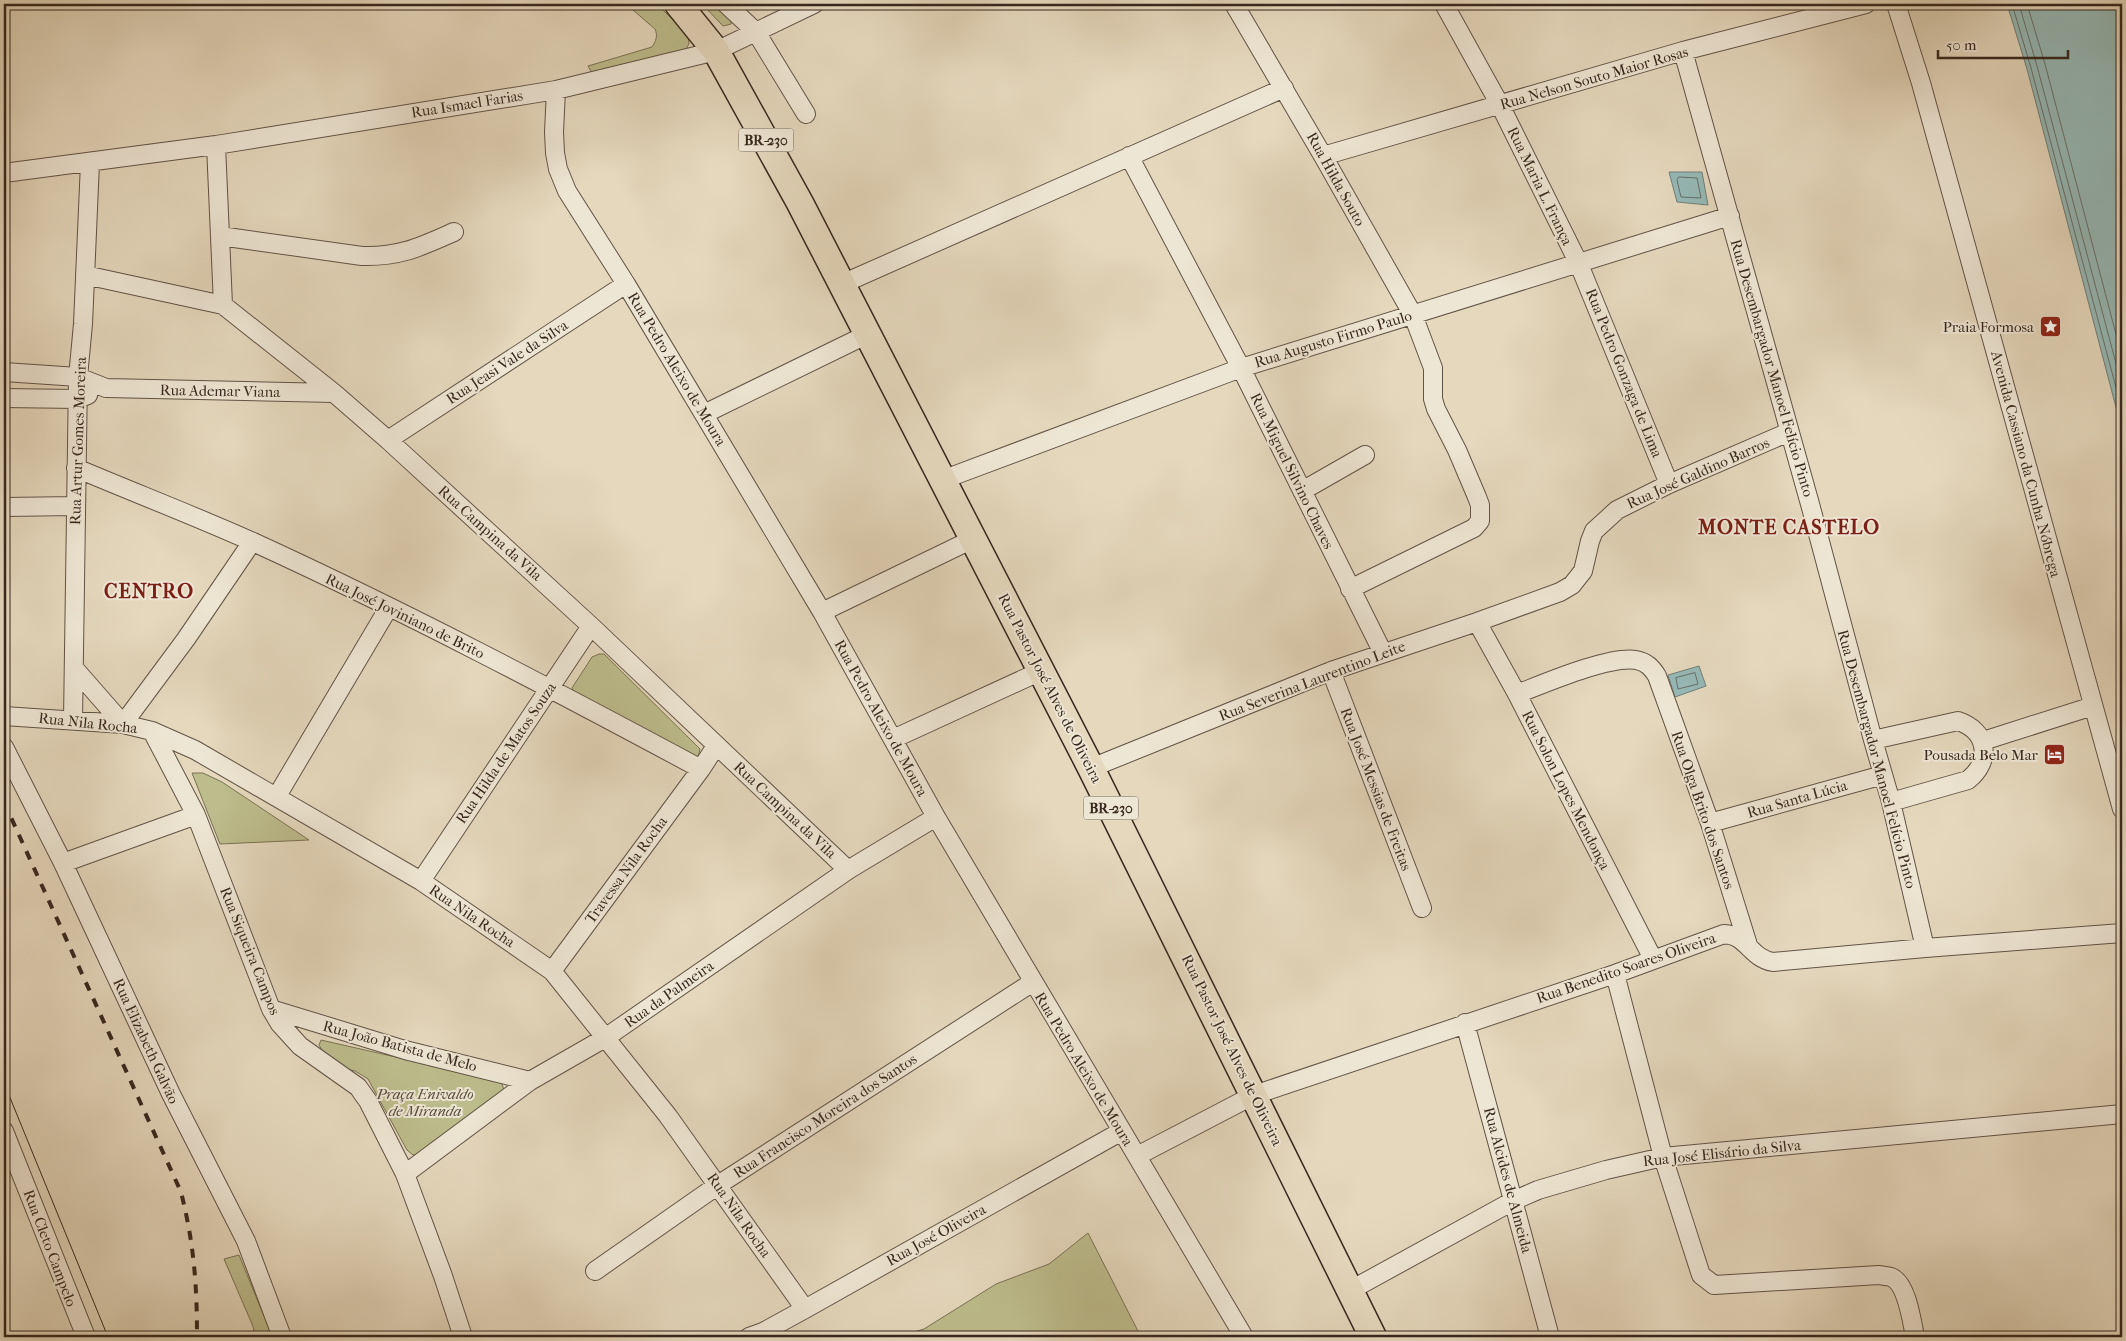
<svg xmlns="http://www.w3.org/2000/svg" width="2126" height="1341" font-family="'IM FELL French Canon',serif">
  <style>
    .green { fill: #bdbc8c; stroke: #7a7255 }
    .water { fill: #96b9b6; stroke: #707f79 }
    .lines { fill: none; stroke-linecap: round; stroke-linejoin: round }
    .shore { stroke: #66706a; stroke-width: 1 }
    .street-casing { stroke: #625346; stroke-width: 20 }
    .primary-casing { stroke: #37271e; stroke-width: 29 }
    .street { stroke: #eee6d4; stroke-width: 18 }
    .primary { stroke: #e5d8bd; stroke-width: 26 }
    .tram { stroke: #37271e; stroke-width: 1 }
    .rail { stroke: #37271e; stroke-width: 4; stroke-dasharray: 9 9; stroke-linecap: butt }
    .labels { text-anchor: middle; stroke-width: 4; stroke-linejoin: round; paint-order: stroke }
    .shield { fill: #eee6d4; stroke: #6e6055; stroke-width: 1 }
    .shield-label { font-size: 14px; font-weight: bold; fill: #37271e }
    .street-label { font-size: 15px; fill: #37271e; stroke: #eee6d4 }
    .poi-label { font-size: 15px; fill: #37271e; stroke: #eee6d4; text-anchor: end }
    .park-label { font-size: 15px; font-style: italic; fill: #584c3a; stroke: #eee6d4 }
    .district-label { font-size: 20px; font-weight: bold; letter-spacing: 1px; fill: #7a1f14; stroke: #eee6d4 }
  </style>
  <rect width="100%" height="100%" fill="#e5d8bd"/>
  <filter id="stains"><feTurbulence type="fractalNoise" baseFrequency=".004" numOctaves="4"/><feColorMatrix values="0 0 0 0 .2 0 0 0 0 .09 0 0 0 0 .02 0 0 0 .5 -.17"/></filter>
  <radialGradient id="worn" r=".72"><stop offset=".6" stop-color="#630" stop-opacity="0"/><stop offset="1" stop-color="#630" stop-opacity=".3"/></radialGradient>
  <path class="green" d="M 626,4 L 657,4 L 688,35 L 689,44 L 683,54 L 592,73 L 588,66 L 652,47 C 656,41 658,36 655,29 Z
    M 702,4 L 713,4 L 731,19 L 731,24 L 723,26 Z
    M 599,654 L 604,654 L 700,749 L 698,757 L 575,694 L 572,688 L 592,657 Z
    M 192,773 L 203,773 L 222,782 L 309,840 L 220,844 Z
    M 321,1040 L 501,1081 L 505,1093 L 420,1154 L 413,1155 L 407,1150 L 368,1079 L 355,1071 L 338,1067 L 322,1050 L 319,1045 Z
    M 1088,1233 L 1141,1337 L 897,1337 L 924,1329 L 996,1284 L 1049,1264 Z
    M 239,1255 L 268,1326 L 271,1337 L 256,1337 L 252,1324 L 224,1259 Z"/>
  <path class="water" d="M 2007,4 L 2122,4 L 2122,430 L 2027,69 Z
    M 1669,172 L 1702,172 L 1708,205 L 1677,202 Z
    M 1699,666 L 1706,686 L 1675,697 L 1668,675 Z"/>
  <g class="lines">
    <path class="shore" d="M 2012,4 L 2031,68 L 2122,410
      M 2019,4 L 2037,66 L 2122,386
      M 2027,4 L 2045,64 L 2122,357
      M 1679,177 L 1697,178 L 1701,198 L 1681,197 L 1677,180 Z
      M 1695,673 L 1698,684 L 1678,689 L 1676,678 Z"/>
    <defs>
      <path id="street" d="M 726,4 L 756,32 L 806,114
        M 1234,4 L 1323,156 L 1413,315 L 1433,368 L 1433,399 L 1436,409 L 1457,450 L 1477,497 L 1480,505 L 1480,521 L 1474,528 L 1350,589
        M 1444,4 L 1500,105 L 1578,262 L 1669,484
        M 1896,4 L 1921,83 L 2122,809
        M 1683,51 L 1810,504 L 1873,740 L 1891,802 L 1925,948
        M 556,90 L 554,132 L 555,153 L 558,169 L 567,191 L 626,284 L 822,612 L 936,817 L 1244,1337
        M 216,145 L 223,305
        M 1129,156 L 1241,368 L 1383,653
        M 1323,156 L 1683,51 L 1866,4
        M 4,173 L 216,145 L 556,90 L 716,51 L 814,4
        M 220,236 L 362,256 C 400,257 420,247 454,232
        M 85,275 L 223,305 L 334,393 L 388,440 L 591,626 L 848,870
        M 842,284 L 1284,88
        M 4,372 L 78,377 L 106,388 L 334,393
        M 4,398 L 78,399 L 88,395
        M 704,414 L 868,334
        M 388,440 L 626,284
        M 76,468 C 135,493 195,516 253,542 C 406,612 554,690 701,769 L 716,746
        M 942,480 L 1241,368 L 1730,216
        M 1302,491 L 1365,455
        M 4,507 L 76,506
        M 822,612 L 973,539
        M 1477,622 L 1517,694 L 1653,959
        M 74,668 L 123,724 L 186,639 L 252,542
        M 1331,671 L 1422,908
        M 1517,694 C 1543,684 1610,655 1636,660 C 1647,662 1652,668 1657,676 L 1710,823 L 1748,945
        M 4,716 L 123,724 L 152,731 L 195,750 L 421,881 L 552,971 L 668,1116 L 805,1309
        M 73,720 L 78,377 L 83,324 L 90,163
        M 152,731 L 196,815 L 271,1009 L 280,1024 L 300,1046 L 358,1087 L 368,1101 L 405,1174 L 443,1276 L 463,1337
        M 893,739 L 1041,671
        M 1873,740 L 1958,721 C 1988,731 1992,761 1968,780 L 1891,802
        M 1983,741 L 2093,706
        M 4,747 L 63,863 L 171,1094 L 246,1241 L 282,1337
        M 1091,768 L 1331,671 L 1477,622 L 1560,592 L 1572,585 L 1583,571 L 1590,541 L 1594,531 L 1617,510 L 1669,484 L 1789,432
        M 277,796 L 389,607
        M 1710,823 L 1883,775
        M 63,863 L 196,815
        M 421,881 L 591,626
        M 552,971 L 701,769
        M 1615,974 L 1663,1157 L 1701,1275 L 1714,1285 L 1879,1275 C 1883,1276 1888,1276 1891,1277 C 1907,1283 1912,1322 1915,1337
        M 271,1009 L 405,1050 L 530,1081
        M 1465,1023 L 1550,1337
        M 4,1131 L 86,1337
        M 1137,1156 L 1254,1095 L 1615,974 L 1724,934 C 1747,935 1750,958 1773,962 L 1925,948 L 2122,933
        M 405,1174 L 530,1081 L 605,1038 L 848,870 L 936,817
        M 595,1271 L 718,1185 L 1033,982
        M 1349,1291 L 1513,1201 L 1538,1190 L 1606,1170 L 1663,1157 L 2122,1114
        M 749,1337 L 763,1332 L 805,1309 L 1122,1131"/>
      <path id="primary" d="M 678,4 L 716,51 L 800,203 L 1091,768 L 1373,1337"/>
    </defs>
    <use href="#street" class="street-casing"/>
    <use href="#primary" class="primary-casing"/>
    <use href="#street" class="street"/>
    <use href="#primary" class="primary"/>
    <path class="tram" d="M 4,1083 L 108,1337"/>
    <path class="rail" d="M 4,802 L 181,1192 C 194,1244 197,1284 197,1337"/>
  </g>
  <defs>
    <symbol id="sight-square" viewBox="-11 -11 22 22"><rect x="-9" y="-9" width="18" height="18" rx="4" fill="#8f2418" stroke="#eee6d4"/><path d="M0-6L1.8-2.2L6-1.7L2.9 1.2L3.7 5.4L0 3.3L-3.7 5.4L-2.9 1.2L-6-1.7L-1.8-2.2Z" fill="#fff"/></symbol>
    <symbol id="hotel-square" viewBox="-11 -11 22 22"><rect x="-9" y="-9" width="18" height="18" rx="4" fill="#8f2418" stroke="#eee6d4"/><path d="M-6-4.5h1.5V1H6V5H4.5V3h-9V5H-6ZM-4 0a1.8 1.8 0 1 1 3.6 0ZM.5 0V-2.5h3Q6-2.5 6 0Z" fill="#fff"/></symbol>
  </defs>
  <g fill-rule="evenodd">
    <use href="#sight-square" x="2038" y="314" width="25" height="25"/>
    <use href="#hotel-square" x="2042" y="742" width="25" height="25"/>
  </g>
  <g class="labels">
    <g class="shield">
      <rect x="738.5" y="128.5" width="55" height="23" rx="4"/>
      <rect x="1083.5" y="796.5" width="55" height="23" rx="4"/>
    </g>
    <g class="shield-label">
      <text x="766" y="145">BR-230</text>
      <text x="1111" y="813">BR-230</text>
    </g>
    <g class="street-label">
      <text transform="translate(1594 78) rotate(-16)" y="5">Rua Nelson Souto Maior Rosas</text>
      <text transform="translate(467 104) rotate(-9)" y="5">Rua Ismael Farias</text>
      <text transform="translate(1336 179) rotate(61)" y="5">Rua Hilda Souto</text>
      <text transform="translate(1540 186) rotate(64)" y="5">Rua Maria L. França</text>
      <text transform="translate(1333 339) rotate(-17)" y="5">Rua Augusto Firmo Paulo</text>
      <text transform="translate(507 362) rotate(-33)" y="5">Rua Jeasi Vale da Silva</text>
      <text transform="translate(1772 368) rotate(74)" y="5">Rua Desembargador Manoel Felício Pinto</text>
      <text transform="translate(677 369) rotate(59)" y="5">Rua Pedro Aleixo de Moura</text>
      <text transform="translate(1624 373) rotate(68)" y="5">Rua Pedro Gonzaga de Lima</text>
      <text transform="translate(220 391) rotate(1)" y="5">Rua Ademar Viana</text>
      <text transform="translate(78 441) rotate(-88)" y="5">Rua Artur Gomes Moreira</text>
      <text transform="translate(2026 464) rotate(75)" y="5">Avenida Cassiano da Cunha Nóbrega</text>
      <text transform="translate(1292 471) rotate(64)" y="5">Rua Miguel Silvino Chaves</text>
      <text transform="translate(1698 473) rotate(-24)" y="5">Rua José Galdino Barros</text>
      <text transform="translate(490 533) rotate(42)" y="5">Rua Campina da Vila</text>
      <text transform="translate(405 616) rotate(26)" y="5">Rua José Joviniano de Brito</text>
      <text transform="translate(1312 681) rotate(-21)" y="5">Rua Severina Laurentino Leite</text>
      <text transform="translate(1050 688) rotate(63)" y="5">Rua Pastor José Alves de Oliveira</text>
      <text transform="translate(881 718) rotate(61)" y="5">Rua Pedro Aleixo de Moura</text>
      <text transform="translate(88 723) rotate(6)" y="5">Rua Nila Rocha</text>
      <text transform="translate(506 753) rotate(-56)" y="5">Rua Hilda de Matos Souza</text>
      <text transform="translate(1877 759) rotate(75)" y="5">Rua Desembargador Manoel Felício Pinto</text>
      <text transform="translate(1376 789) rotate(69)" y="5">Rua José Messias de Freitas</text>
      <text transform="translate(1566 790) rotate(63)" y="5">Rua Solon Lopes Mendonça</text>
      <text transform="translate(1797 799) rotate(-16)" y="5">Rua Santa Lúcia</text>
      <text transform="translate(785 810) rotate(43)" y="5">Rua Campina da Vila</text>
      <text transform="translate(1703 810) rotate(71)" y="5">Rua Olga Brito dos Santos</text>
      <text transform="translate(626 870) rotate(-54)" y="5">Travessa Nila Rocha</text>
      <text transform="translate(472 916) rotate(34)" y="5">Rua Nila Rocha</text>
      <text transform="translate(250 951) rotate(68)" y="5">Rua Siqueira Campos</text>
      <text transform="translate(1626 968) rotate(-19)" y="5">Rua Benedito Soares Oliveira</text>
      <text transform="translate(669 994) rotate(-35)" y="5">Rua da Palmeira</text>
      <text transform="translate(146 1041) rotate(65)" y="5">Rua Elizabeth Galvão</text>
      <text transform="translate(400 1046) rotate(15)" y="5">Rua João Batista de Melo</text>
      <text transform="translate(1232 1050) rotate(64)" y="5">Rua Pastor José Alves de Oliveira</text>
      <text transform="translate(1084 1069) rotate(59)" y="5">Rua Pedro Aleixo de Moura</text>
      <text transform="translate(825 1116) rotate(-33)" y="5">Rua Francisco Moreira dos Santos</text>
      <text transform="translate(1722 1153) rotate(-6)" y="5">Rua José Elisário da Silva</text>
      <text transform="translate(1508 1180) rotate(75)" y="5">Rua Alcides de Almeida</text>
      <text transform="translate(739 1215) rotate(55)" y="5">Rua Nila Rocha</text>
      <text transform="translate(936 1235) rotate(-29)" y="5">Rua José Oliveira</text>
      <text transform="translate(50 1248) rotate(69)" y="5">Rua Cleto Campelo</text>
    </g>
    <g class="poi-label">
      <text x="2034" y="332">Praia Formosa</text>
      <text x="2038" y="760">Pousada Belo Mar</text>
    </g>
    <g class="park-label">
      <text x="425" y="1099">Praça Enivaldo<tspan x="425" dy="17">de Miranda</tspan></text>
    </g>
    <g class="district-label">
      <text x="1789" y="534">MONTE CASTELO</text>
      <text x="149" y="598">CENTRO</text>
    </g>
  </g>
  <rect width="2126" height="1341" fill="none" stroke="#e5d8bd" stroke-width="20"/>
  <rect x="5" y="5" width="2116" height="1331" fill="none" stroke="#37271e" stroke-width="2.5"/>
  <rect x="10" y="10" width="2106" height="1321" fill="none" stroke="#37271e"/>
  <path d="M1938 50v8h130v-8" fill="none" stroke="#37271e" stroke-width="2.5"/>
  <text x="1946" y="50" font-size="15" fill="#37271e" stroke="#eee6d4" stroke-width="4" paint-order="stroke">50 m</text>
  <rect width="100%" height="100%" filter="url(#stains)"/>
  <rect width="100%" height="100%" fill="url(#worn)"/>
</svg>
